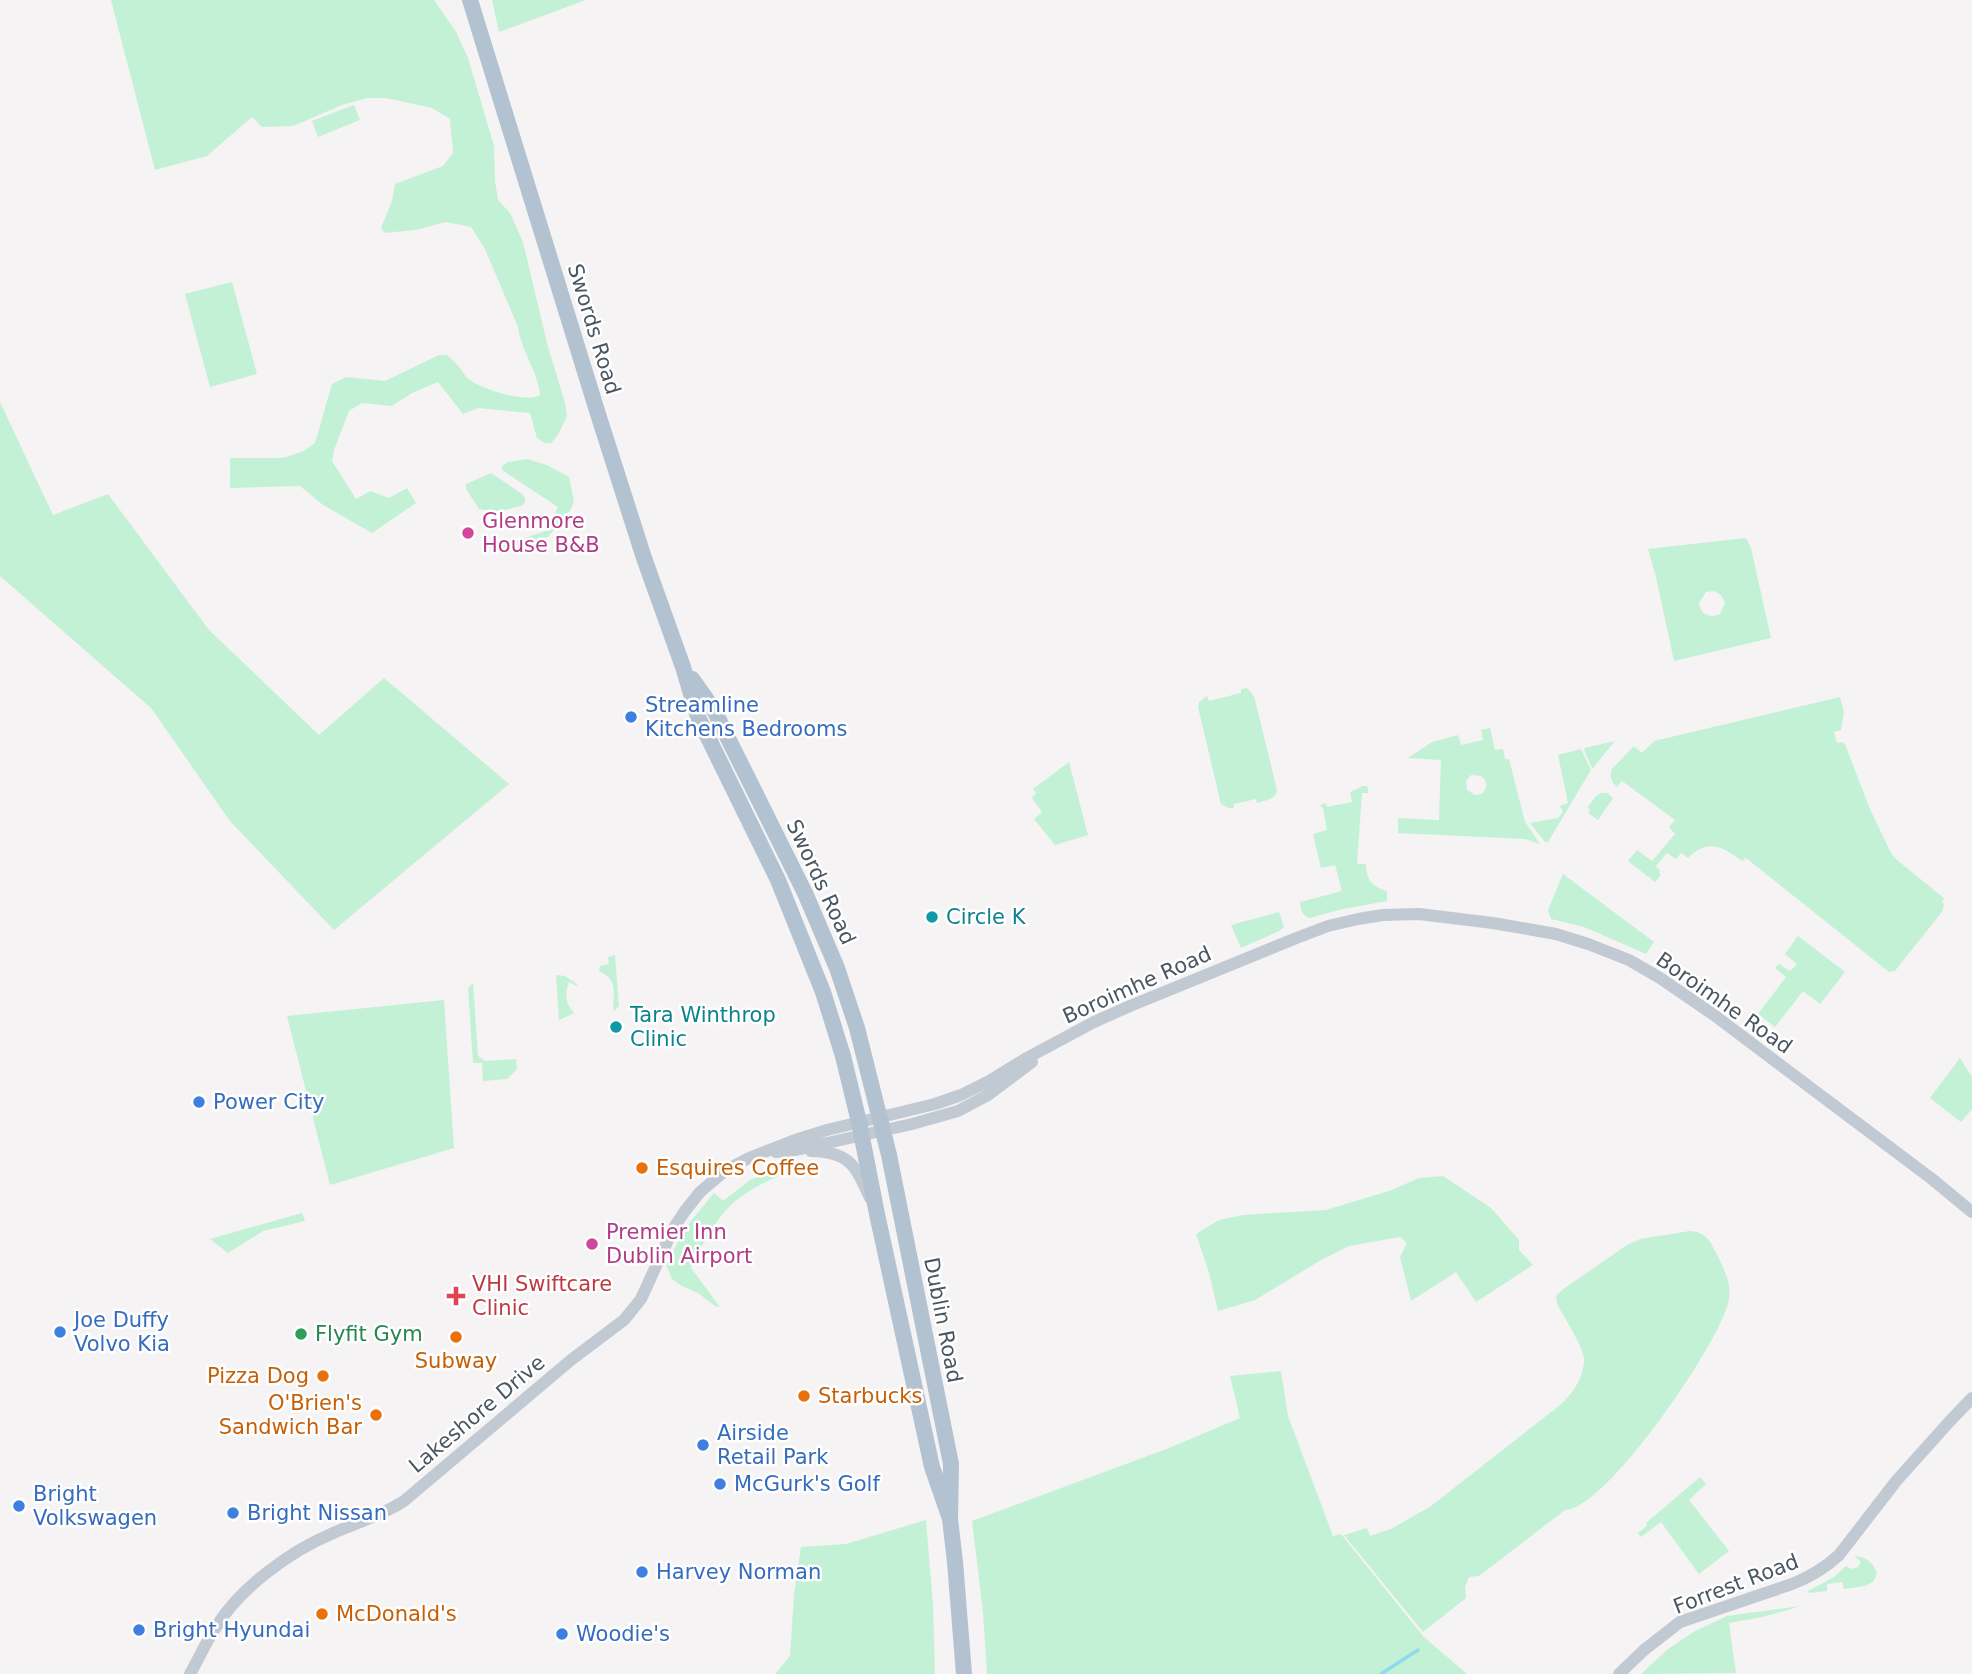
<svg xmlns="http://www.w3.org/2000/svg" width="1972" height="1674" font-family="'DejaVu Sans',sans-serif">
  <style>
    .green { fill: #c3f1d5; fill-rule: evenodd }
    .lines { fill: none; stroke-linecap: round; stroke-linejoin: round }
    .stream { stroke: #90daee; stroke-width: 3.5 }
    .minor { stroke: #c1cad2; stroke-width: 12 }
    .major { stroke: #b3c2d1; stroke-width: 16 }
    .hotel-dot { fill: #d1479c; stroke: #fff; stroke-width: 2.5 }
    .shop-dot { fill: #3f7fe0; stroke: #fff; stroke-width: 2.5 }
    .culture-dot { fill: #0f9aa8; stroke: #fff; stroke-width: 2.5 }
    .food-dot { fill: #e8710a; stroke: #fff; stroke-width: 2.5 }
    .health-dot { fill: #e0444e; stroke: #fff; stroke-width: 2.5 }
    .leisure-dot { fill: #2e9e5b; stroke: #fff; stroke-width: 2.5 }
    .labels { text-anchor: middle; stroke-width: 5; stroke-linejoin: round; paint-order: stroke }
    .street-label { font-size: 21px; fill: #4a5661; stroke: #fff }
    .hotel-label { font-size: 21px; fill: #b23c85; stroke: #fff; text-anchor: start }
    .shop-label { font-size: 21px; fill: #366cbe; stroke: #fff; text-anchor: start }
    .culture-label { font-size: 21px; fill: #0d838f; stroke: #fff; text-anchor: start }
    .food-label { font-size: 21px; fill: #c56008; stroke: #fff; text-anchor: start }
    .health-label { font-size: 21px; fill: #be3a42; stroke: #fff; text-anchor: start }
    .leisure-label { font-size: 21px; fill: #27864d; stroke: #fff; text-anchor: start }
  </style>
  <rect width="100%" height="100%" fill="#f5f3f3"/>
  <path class="green" d="M 111,0 L 434,0 L 456,32 L 468,58 L 494,146 L 495,181 L 498,200 L 510,213 L 523,242 L 547,343 L 565,403 L 567,416 L 558,435 L 551,443 L 545,443 L 537,438 L 530,413 L 478,408 L 463,414 L 438,382 L 412,393 L 392,406 L 362,403 L 349,411 L 334,450 L 332,461 L 356,499 L 370,491 L 389,498 L 407,488 L 416,503 L 372,533 L 323,505 L 300,486 L 230,488 L 230,458 L 283,458 L 304,451 L 315,443 L 332,384 L 346,377 L 385,381 L 439,355 L 447,355 C 451,359 456,363 459,367 C 463,371 465,377 470,380 C 482,389 527,404 540,395 C 538,371 521,351 518,327 L 485,249 L 471,227 L 446,222 L 415,230 L 385,233 L 381,228 L 392,201 L 395,184 L 443,166 L 453,153 L 450,119 L 432,108 L 386,98 L 367,98 L 342,105 L 293,126 L 262,127 L 252,117 L 207,156 L 155,170 Z
    M 492,0 L 586,0 L 499,32 Z
    M 354,105 L 360,120 L 318,137 L 312,121 Z
    M 232,282 L 257,374 L 210,387 L 185,294 Z
    M 0,402 L 53,515 L 108,494 L 209,630 L 319,735 L 384,678 L 509,784 L 334,930 L 230,821 L 151,708 L 0,576 Z
    M 527,459 L 547,465 L 569,477 L 574,501 L 571,509 L 548,537 L 497,552 L 499,548 L 503,545 L 546,531 L 558,507 L 502,470 L 502,466 L 508,462 Z
    M 491,473 L 522,494 L 525,498 L 525,503 L 521,506 L 497,512 L 479,509 L 466,489 L 466,484 Z
    M 1746,538 L 1751,548 L 1771,638 L 1674,661 L 1656,577 L 1648,549 ZM 1714,591 L 1721,595 L 1725,603 L 1720,614 C 1709,619 1700,614 1699,603 L 1706,592 Z
    M 1247,688 L 1254,696 L 1277,790 C 1276,800 1266,800 1257,803 L 1256,799 L 1234,804 L 1234,808 L 1229,808 L 1221,804 L 1198,707 L 1199,702 L 1207,696 L 1209,701 L 1241,693 L 1241,689 Z
    M 1840,697 L 1844,712 L 1841,730 L 1834,732 L 1837,743 L 1842,742 L 1845,744 L 1869,807 L 1891,853 L 1897,860 L 1945,899 L 1942,901 L 1944,905 L 1942,912 L 1898,967 L 1895,971 L 1889,972 L 1746,858 L 1742,861 C 1723,847 1708,838 1688,858 L 1681,853 L 1676,859 L 1667,853 L 1656,866 L 1660,871 L 1659,873 L 1661,875 L 1655,882 L 1628,861 L 1637,850 L 1652,861 L 1675,834 L 1669,827 L 1675,820 L 1622,781 L 1617,787 C 1611,781 1609,777 1612,769 L 1634,746 L 1642,753 L 1654,741 Z
    M 1490,728 L 1495,750 L 1503,749 L 1505,759 L 1509,759 L 1525,822 L 1540,844 L 1525,839 L 1398,833 L 1398,818 L 1439,820 L 1441,760 L 1408,758 L 1432,742 L 1458,735 L 1461,745 L 1483,740 L 1481,730 ZM 1471,775 L 1481,776 C 1488,781 1488,788 1482,794 L 1475,795 L 1467,790 L 1466,781 Z
    M 1615,741 L 1593,768 L 1592,768 L 1584,750 L 1585,748 Z
    M 1581,749 L 1591,770 L 1548,842 L 1545,842 L 1530,823 L 1558,818 L 1563,812 L 1560,806 L 1568,803 L 1558,755 Z
    M 1069,762 L 1088,835 L 1055,845 L 1034,819 L 1042,812 L 1032,798 L 1036,793 L 1033,789 Z
    M 1363,786 L 1367,786 L 1369,793 L 1362,793 L 1357,864 L 1366,864 C 1366,879 1372,887 1387,891 L 1387,901 L 1343,909 L 1310,918 C 1301,915 1301,910 1300,902 L 1342,891 L 1335,865 L 1321,868 L 1313,834 L 1327,830 L 1323,808 L 1320,805 L 1326,803 L 1327,807 L 1352,802 L 1350,792 Z
    M 1601,793 L 1607,793 L 1613,798 L 1598,820 L 1588,813 L 1591,809 L 1587,808 L 1596,796 Z
    M 1563,874 L 1654,942 L 1646,954 L 1584,927 L 1551,919 L 1548,910 Z
    M 1279,912 L 1284,927 L 1279,931 L 1241,948 L 1231,925 Z
    M 1798,936 L 1845,972 L 1820,1004 L 1803,991 L 1775,1027 L 1758,1014 L 1786,977 L 1775,968 L 1779,964 L 1790,971 L 1797,964 L 1785,954 Z
    M 615,955 L 619,1006 L 614,1011 C 611,993 621,982 599,971 L 600,966 L 609,964 L 608,957 Z
    M 556,975 L 565,976 L 577,984 L 577,986 L 569,982 C 564,994 566,1004 574,1013 L 559,1020 Z
    M 473,983 L 478,1056 L 485,1061 L 516,1059 L 517,1069 L 507,1079 L 483,1081 L 482,1063 L 473,1063 L 468,988 Z
    M 444,1000 L 454,1148 L 330,1185 L 287,1016 Z
    M 1960,1058 L 1972,1077 L 1972,1109 L 1961,1122 L 1930,1098 Z
    M 798,1164 L 796,1169 C 774,1177 751,1188 733,1203 C 715,1219 701,1247 691,1268 L 720,1307 L 715,1306 L 698,1293 L 682,1286 L 672,1279 L 666,1264 L 686,1227 L 714,1193 L 723,1201 L 750,1180 L 777,1169 Z
    M 1443,1176 L 1491,1208 L 1519,1240 L 1519,1250 L 1533,1265 L 1476,1302 L 1456,1272 L 1411,1301 L 1400,1257 L 1407,1243 L 1400,1237 L 1349,1246 L 1321,1260 L 1255,1300 L 1218,1311 L 1208,1269 L 1196,1234 L 1219,1220 L 1243,1215 L 1326,1210 L 1392,1190 L 1419,1178 Z
    M 302,1213 L 305,1221 L 263,1231 L 228,1253 L 210,1239 Z
    M 1690,1231 C 1705,1232 1710,1240 1716,1253 C 1723,1267 1732,1283 1729,1299 C 1723,1339 1606,1510 1565,1510 L 1479,1576 L 1469,1577 L 1465,1587 L 1466,1598 L 1423,1632 L 1344,1535 L 1367,1528 L 1370,1536 L 1393,1528 L 1431,1506 L 1559,1406 C 1572,1395 1585,1377 1584,1358 C 1583,1347 1563,1315 1557,1304 L 1556,1296 L 1562,1290 L 1627,1245 L 1640,1239 Z
    M 1281,1371 L 1288,1416 L 1333,1536 L 1341,1534 L 1423,1636 L 1467,1674 L 987,1674 L 983,1612 L 972,1521 L 1169,1448 L 1240,1418 L 1230,1376 Z
    M 1700,1477 L 1706,1484 L 1689,1500 L 1729,1551 L 1699,1574 L 1661,1522 L 1641,1537 L 1638,1533 L 1647,1526 L 1646,1523 Z
    M 926,1520 L 933,1606 L 935,1674 L 775,1674 L 790,1656 L 794,1595 L 801,1547 L 846,1544 Z
    M 1855,1556 C 1867,1557 1872,1562 1877,1573 L 1873,1582 L 1865,1586 L 1844,1589 L 1842,1582 L 1827,1584 L 1827,1591 L 1809,1593 L 1808,1591 L 1834,1577 L 1846,1566 L 1852,1569 L 1858,1567 L 1861,1562 Z
    M 1801,1606 L 1763,1617 L 1729,1623 L 1736,1673 L 1641,1674 L 1668,1649 L 1695,1631 L 1727,1616 Z"/>
  <g class="lines">
    <path class="stream" d="M 1381,1674 L 1418,1650"/>
    <path class="minor" d="M 811,1151 C 850,1152 855,1165 870,1198
      M 776,1152 L 796,1150 L 912,1124 L 958,1111 L 988,1095 L 1032,1062
      M 190,1674 C 199,1658 206,1642 216,1627 C 240,1588 289,1552 331,1534 C 355,1523 381,1516 404,1501 L 571,1360 L 624,1320 L 641,1299 L 673,1229 L 685,1211 L 700,1192 L 726,1170 L 749,1158 L 795,1140 L 827,1130 L 935,1104 L 961,1095 L 989,1081 L 1025,1059 L 1094,1022 L 1130,1006 L 1299,937 L 1328,926 L 1358,919 L 1383,915 L 1419,914 L 1493,923 L 1556,934 L 1588,944 L 1629,960 L 1660,978 L 1714,1015 L 1932,1179 L 1972,1212
      M 1619,1674 L 1644,1650 L 1680,1622 L 1792,1584 C 1810,1577 1825,1568 1839,1555 L 1897,1480 L 1950,1421 L 1972,1398"/>
    <path class="major" d="M 470,0 L 598,414 L 644,558 L 683,667 L 698,717 L 778,880 L 823,992 L 843,1056 L 859,1122 L 877,1214 L 932,1467 L 950,1519
      M 692,679 L 714,710 L 805,893 L 837,968 L 857,1028 L 889,1155 L 951,1464 L 950,1519 L 955,1562 L 964,1674"/>
  </g>
  <g class="hotel-dot">
    <circle cx="468" cy="533" r="7"/>
    <circle cx="592" cy="1244" r="7"/>
  </g>
  <g class="shop-dot">
    <circle cx="631" cy="717" r="7"/>
    <circle cx="199" cy="1102" r="7"/>
    <circle cx="60" cy="1332" r="7"/>
    <circle cx="703" cy="1445" r="7"/>
    <circle cx="720" cy="1484" r="7"/>
    <circle cx="19" cy="1506" r="7"/>
    <circle cx="233" cy="1513" r="7"/>
    <circle cx="642" cy="1572" r="7"/>
    <circle cx="139" cy="1630" r="7"/>
    <circle cx="562" cy="1634" r="7"/>
  </g>
  <g class="culture-dot">
    <circle cx="932" cy="917" r="7"/>
    <circle cx="616" cy="1027" r="7"/>
  </g>
  <g class="food-dot">
    <circle cx="642" cy="1168" r="7"/>
    <circle cx="456" cy="1337" r="7"/>
    <circle cx="323" cy="1376" r="7"/>
    <circle cx="804" cy="1396" r="7"/>
    <circle cx="376" cy="1415" r="7"/>
    <circle cx="322" cy="1614" r="7"/>
  </g>
  <path class="health-dot" d="M452.5 1285.5h7v7h7v7h-7v7h-7v-7h-7v-7h7z"/>
  <circle class="leisure-dot" cx="301" cy="1334" r="7"/>
  <g class="labels">
    <g class="street-label">
      <text transform="translate(594 329) rotate(73)" y="7">Swords Road</text>
      <text transform="translate(821 882) rotate(65)" y="7">Swords Road</text>
      <text transform="translate(1137 985) rotate(-24)" y="7">Boroimhe Road</text>
      <text transform="translate(1724 1003) rotate(35)" y="7">Boroimhe Road</text>
      <text transform="translate(943 1320) rotate(79)" y="7">Dublin Road</text>
      <text transform="translate(477 1414) rotate(-40)" y="7">Lakeshore Drive</text>
      <text transform="translate(1736 1584) rotate(-21)" y="7">Forrest Road</text>
    </g>
    <g class="hotel-label">
      <text x="482" y="528">Glenmore<tspan x="482" dy="24">House B&amp;B</tspan></text>
      <text x="606" y="1239">Premier Inn<tspan x="606" dy="24">Dublin Airport</tspan></text>
    </g>
    <g class="shop-label">
      <text x="645" y="712">Streamline<tspan x="645" dy="24">Kitchens Bedrooms</tspan></text>
      <text x="213" y="1109">Power City</text>
      <text x="74" y="1327">Joe Duffy<tspan x="74" dy="24">Volvo Kia</tspan></text>
      <text x="717" y="1440">Airside<tspan x="717" dy="24">Retail Park</tspan></text>
      <text x="734" y="1491">McGurk's Golf</text>
      <text x="33" y="1501">Bright<tspan x="33" dy="24">Volkswagen</tspan></text>
      <text x="247" y="1520">Bright Nissan</text>
      <text x="656" y="1579">Harvey Norman</text>
      <text x="153" y="1637">Bright Hyundai</text>
      <text x="576" y="1641">Woodie's</text>
    </g>
    <g class="culture-label">
      <text x="946" y="924">Circle K</text>
      <text x="630" y="1022">Tara Winthrop<tspan x="630" dy="24">Clinic</tspan></text>
    </g>
    <g class="food-label">
      <text x="656" y="1175">Esquires Coffee</text>
      <text x="456" y="1368" text-anchor="middle">Subway</text>
      <text x="309" y="1383" text-anchor="end">Pizza Dog</text>
      <text x="818" y="1403">Starbucks</text>
      <text x="362" y="1410" text-anchor="end">O'Brien's<tspan x="362" dy="24">Sandwich Bar</tspan></text>
      <text x="336" y="1621">McDonald's</text>
    </g>
    <g class="health-label">
      <text x="472" y="1291">VHI Swiftcare<tspan x="472" dy="24">Clinic</tspan></text>
    </g>
    <g class="leisure-label">
      <text x="315" y="1341">Flyfit Gym</text>
    </g>
  </g>
</svg>
